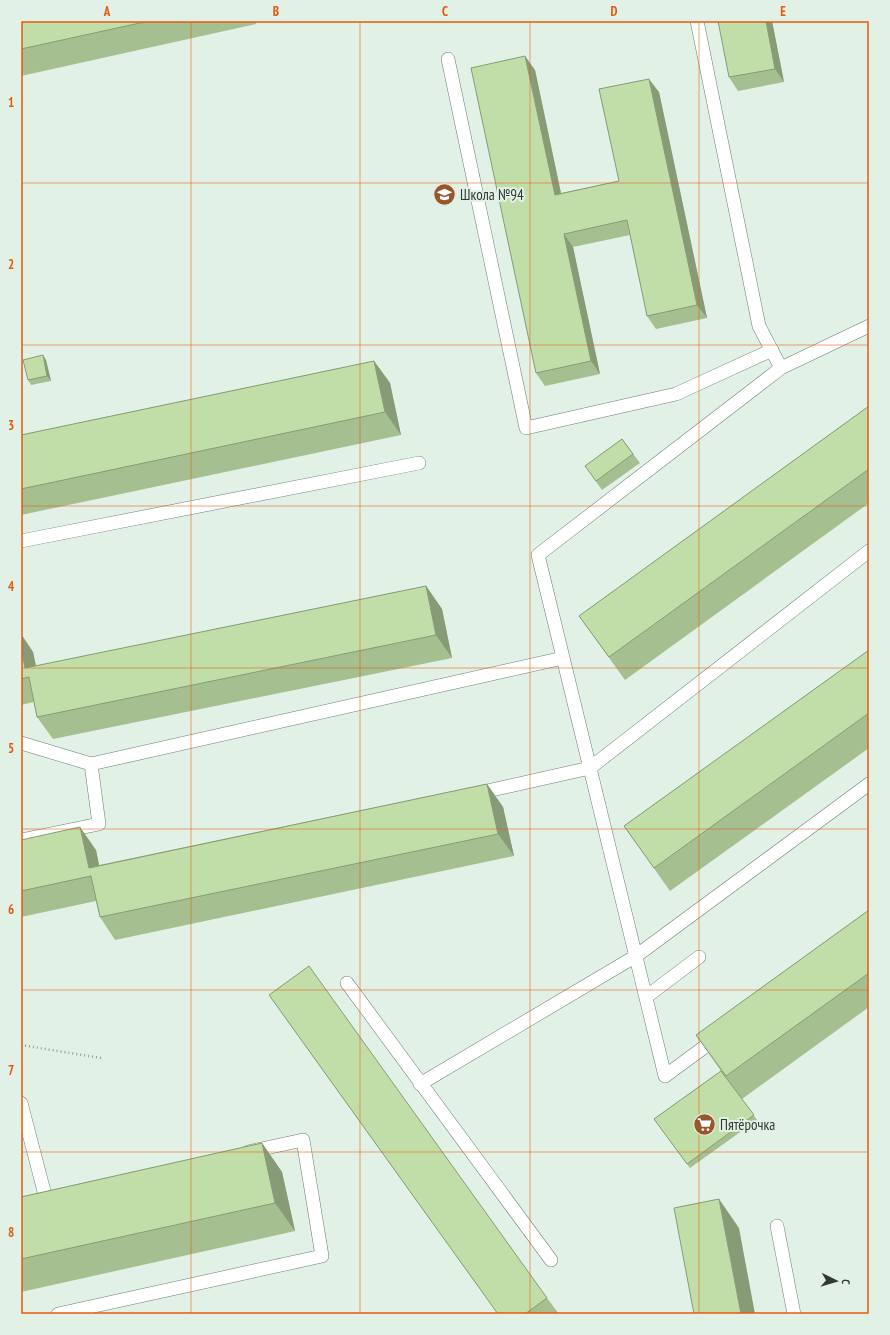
<svg xmlns="http://www.w3.org/2000/svg" width="890" height="1335" font-family="'PT Sans Narrow',sans-serif">
  <style>
    .lines { fill: none; stroke-linecap: round; stroke-linejoin: round }
    .lane-casing { stroke: #717e74; stroke-width: 14 }
    .path { stroke: #929c94; stroke-width: 2.5; stroke-dasharray: 1 3; stroke-linecap: butt }
    .lane { stroke: #fff; stroke-width: 13 }
    .wall { fill: #a6bf90 }
    .shaded-wall { fill: #879b76 }
    .building { fill: #c1dea8; stroke: #879b76 }
    .grid { fill: none; stroke: #e8590c; stroke-width: 1; stroke-opacity: 0.55 }
    .labels { text-anchor: middle; stroke-width: 4; stroke-linejoin: round; paint-order: stroke }
    .poi-label { font-size: 15px; fill: #323834; stroke: #e2f1e5; text-anchor: start }
    .neatline { fill: none; stroke: #e8590c; stroke-width: 1.5 }
    .grid-label { font-size: 13px; text-anchor: middle; font-weight: bold; fill: #e8590c }
  </style>
  <rect width="100%" height="100%" fill="#e2f1e5"/>
  <g class="lines">
    <defs>
      <path id="lane" d="M 697,21 L 759,326 L 781,368
        M 448,59 L 526,428 L 676,394 L 772,350
        M 21,541 L 419,463
        M 21,743 L 91,764 L 563,658
        M 474,794 L 590,768 L 869,551
        M 21,840 L 99,824 L 91,764
        M 347,983 L 551,1260
        M 646,997 L 699,957
        M 718,1037 L 665,1076 L 538,555 L 781,368 L 869,326
        M 420,1084 L 636,956 L 869,784
        M 21,1103 L 45,1195
        M 777,1226 L 794,1314
        M 58,1314 L 322,1256 L 303,1140 L 248,1152"/>
    </defs>
    <use href="#lane" class="lane-casing"/>
    <path class="path" d="M 21,1045 L 101,1058"/>
    <use href="#lane" class="lane"/>
  </g>
  <path class="wall" d="M 21,21 L 256,21 L 256,24 L 21,76 Z
    M 772,21 L 784,82 L 738,91 L 729,77 Z
    M 535,70 L 561,193 L 619,181 L 659,92 L 707,318 L 656,329 L 647,316 L 630,235 L 573,247 L 600,374 L 545,386 L 536,373 Z
    M 46,360 L 51,381 L 31,385 L 28,380 Z
    M 374,361 L 390,383 L 401,435 L 21,515 L 21,435 Z
    M 869,406 L 869,503 L 625,680 L 579,616 Z
    M 622,439 L 640,463 L 602,490 L 585,466 Z
    M 426,586 L 442,609 L 452,658 L 53,739 L 37,717 L 34,702 L 21,705 L 21,634 L 33,652 L 36,666 Z
    M 869,650 L 869,748 L 670,891 L 624,826 Z
    M 487,784 L 503,807 L 514,856 L 115,940 L 100,917 L 96,901 L 21,917 L 21,840 L 96,850 L 99,865 Z
    M 869,910 L 869,1007 L 742,1099 L 757,1120 L 690,1168 L 654,1119 L 721,1071 L 696,1035 Z
    M 269,995 L 547,1298 L 559,1314 L 498,1314 Z
    M 262,1143 L 282,1172 L 295,1231 L 21,1292 L 21,1197 Z"/>
  <path class="shaded-wall" d="M 766,21 L 772,21 L 784,82 L 775,69 Z
    M 525,56 L 535,70 L 564,208 L 555,195 Z
    M 649,79 L 659,92 L 707,318 L 697,305 Z
    M 564,234 L 573,247 L 600,374 L 591,361 Z
    M 43,355 L 46,360 L 51,381 L 47,376 Z
    M 374,361 L 390,383 L 401,435 L 385,412 Z
    M 426,586 L 442,609 L 452,658 L 436,635 Z
    M 21,634 L 33,652 L 41,691 L 25,668 L 21,647 Z
    M 487,784 L 503,807 L 514,856 L 498,834 Z
    M 80,827 L 96,850 L 104,890 L 89,868 Z
    M 262,1143 L 282,1172 L 295,1231 L 275,1203 Z
    M 719,1199 L 739,1228 L 755,1314 L 741,1314 Z"/>
  <path class="building" d="M 21,21 L 149,21 L 21,49 Z
    M 718,21 L 766,21 L 775,69 L 729,77 Z
    M 525,56 L 555,195 L 619,181 L 599,89 L 649,79 L 697,305 L 647,316 L 627,220 L 564,234 L 591,361 L 536,373 L 471,68 Z
    M 43,355 L 47,376 L 28,380 L 23,360 Z
    M 374,361 L 385,412 L 21,489 L 21,435 Z
    M 869,406 L 869,469 L 609,657 L 579,616 Z
    M 622,439 L 633,454 L 596,481 L 585,466 Z
    M 426,586 L 436,635 L 37,717 L 29,677 L 21,679 L 21,647 L 25,668 Z
    M 869,650 L 869,713 L 654,868 L 624,826 Z
    M 487,784 L 498,834 L 100,917 L 91,876 L 21,891 L 21,840 L 80,827 L 89,868 Z
    M 869,910 L 869,973 L 726,1076 L 696,1035 Z
    M 309,966 L 547,1298 L 525,1314 L 498,1314 L 269,995 Z
    M 721,1071 L 754,1115 L 687,1164 L 654,1119 Z
    M 262,1143 L 275,1203 L 21,1259 L 21,1197 Z
    M 719,1199 L 741,1314 L 694,1314 L 674,1208 Z"/>
  <path class="grid" d="M 191,21 L 191,1314M 360,21 L 360,1314M 530,21 L 530,1314M 699,21 L 699,1314M 21,183 L 869,183M 21,345 L 869,345M 21,506 L 869,506M 21,668 L 869,668M 21,829 L 869,829M 21,990 L 869,990M 21,1152 L 869,1152"/>
  <defs>
    <symbol id="school-disc" viewBox="-11 -11 22 22"><circle r="9.5" fill="#9b552b" stroke="#e2f1e5"/><path d="M0-5L7-2L0 1L-7-2ZM-4 1L0 2.5L4 1V4Q0 6-4 4Z" fill="#fff"/></symbol>
    <symbol id="supermarket-disc" viewBox="-11 -11 22 22"><circle r="9.5" fill="#9b552b" stroke="#e2f1e5"/><path d="M-6-5.5h2.5l.6 2H6L4.5 2H-2.5L-4.4-4H-6ZM-1.5 3.2a1.3 1.3 0 1 0 .1 0ZM3 3.2a1.3 1.3 0 1 0 .1 0Z" fill="#fff"/></symbol>
  </defs>
  <g fill-rule="evenodd">
    <use href="#school-disc" x="432" y="182" width="25" height="25"/>
    <use href="#supermarket-disc" x="692" y="1112" width="25" height="25"/>
  </g>
  <g class="labels">
    <g class="poi-label">
      <text x="460" y="200">Школа №94</text>
      <text x="720" y="1130">Пятёрочка</text>
    </g>
  </g>
  <rect width="890" height="1335" fill="none" stroke="#e2f1e5" stroke-width="44"/>
  <g transform="translate(836 1281) rotate(95)" stroke="#e2f1e5" stroke-width="3" paint-order="stroke">
  <path d="M0-3L7 15L0 10L-7 15Z" fill="#323834"/>
  <text y="-6" font-size="11" font-weight="bold" text-anchor="middle" fill="#323834">С</text>
  </g>
  <rect x="22" y="22" width="846" height="1291" class="neatline"/>
  <g class="grid-label">
    <text x="107" y="16">A</text>
    <text x="276" y="16">B</text>
    <text x="445" y="16">C</text>
    <text x="614" y="16">D</text>
    <text x="783" y="16">E</text>
    <text x="11" y="107">1</text>
    <text x="11" y="269">2</text>
    <text x="11" y="430">3</text>
    <text x="11" y="591">4</text>
    <text x="11" y="753">5</text>
    <text x="11" y="914">6</text>
    <text x="11" y="1075">7</text>
    <text x="11" y="1237">8</text>
  </g>
</svg>
